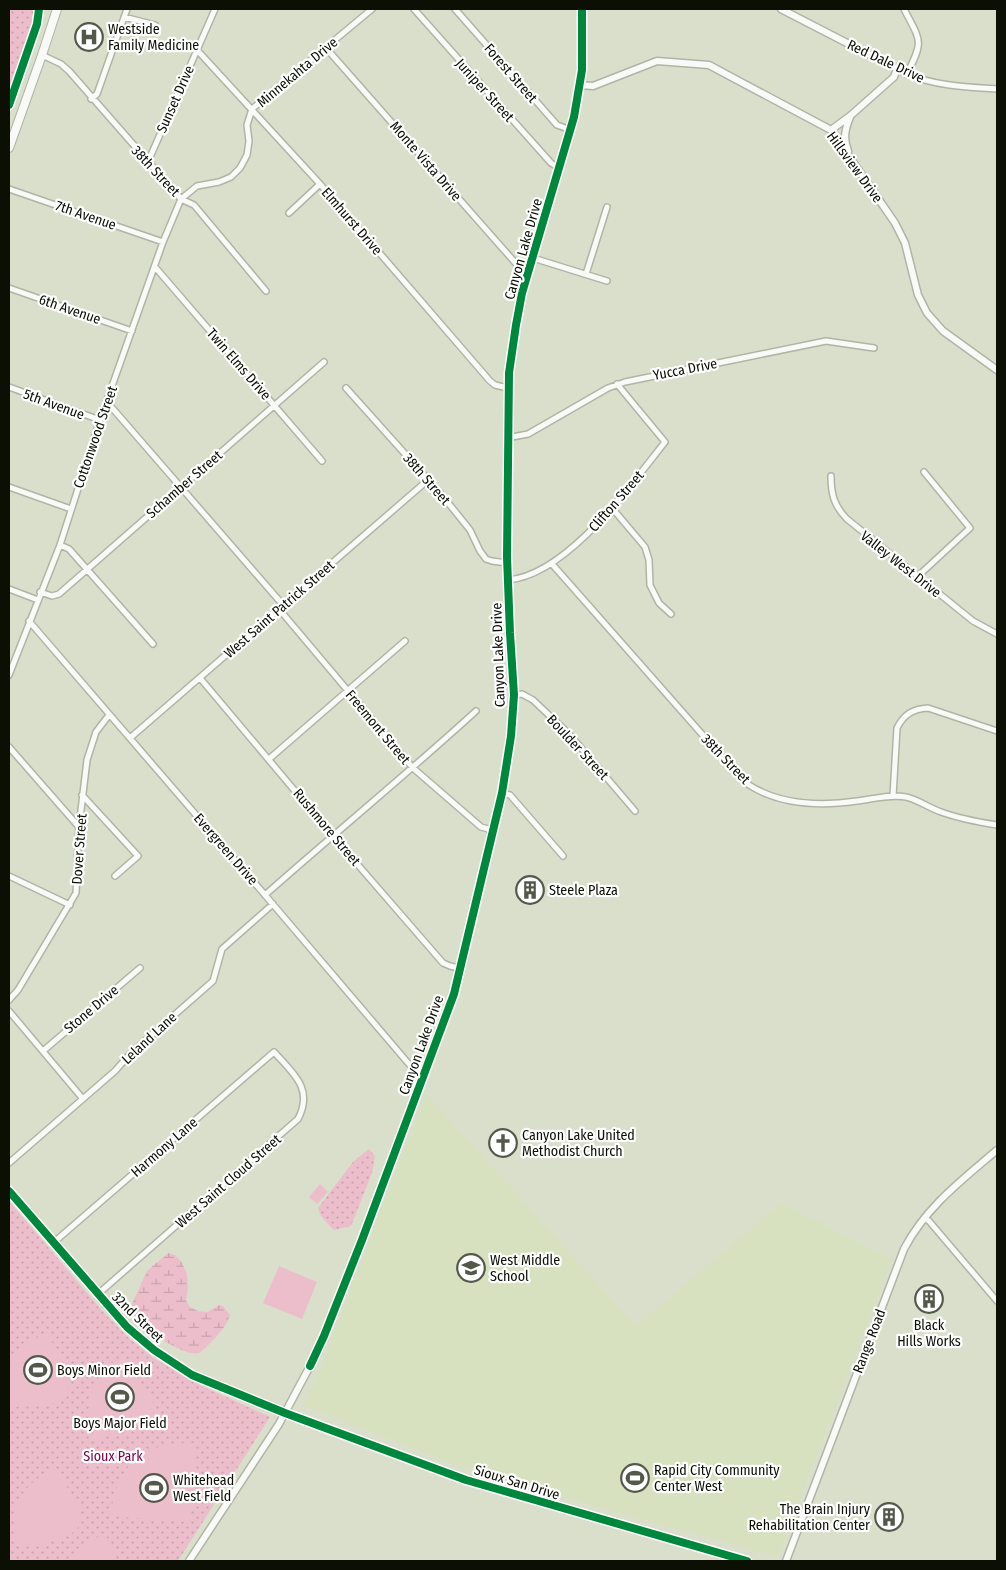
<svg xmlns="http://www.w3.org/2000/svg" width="1006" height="1570" font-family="'Fira Sans Condensed',sans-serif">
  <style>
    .built { fill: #d7e0bf }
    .grass { fill: url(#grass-dots) }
    .wetland { fill: url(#wetland-marsh) }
    .pitch { fill: #ecbecb }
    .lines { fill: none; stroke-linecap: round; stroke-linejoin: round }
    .minor-casing { stroke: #b0b4a5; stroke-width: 8 }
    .tertiary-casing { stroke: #b0b4a5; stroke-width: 9 }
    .primary-casing { stroke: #b0b4a5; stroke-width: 10 }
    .minor { stroke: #f9faf7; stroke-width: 5 }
    .tertiary { stroke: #f9faf7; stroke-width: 6 }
    .primary { stroke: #f9faf7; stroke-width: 8 }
    .cycleway-casing { stroke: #fff; stroke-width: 11 }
    .cycleway { stroke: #00873e; stroke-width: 8 }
    .labels { text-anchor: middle; stroke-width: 4.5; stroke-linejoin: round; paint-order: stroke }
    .poi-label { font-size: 14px; fill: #0c0f04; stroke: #fff; text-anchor: start }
    .street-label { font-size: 14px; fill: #0c0f04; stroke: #fff }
    .park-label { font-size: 14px; fill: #78014c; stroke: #fff }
  </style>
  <defs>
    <pattern id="grass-dots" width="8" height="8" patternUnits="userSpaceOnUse" patternTransform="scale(1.25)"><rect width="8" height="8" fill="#ecbecb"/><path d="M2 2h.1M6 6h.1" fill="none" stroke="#c9a2ad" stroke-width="1.8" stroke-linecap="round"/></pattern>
    <pattern id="wetland-marsh" width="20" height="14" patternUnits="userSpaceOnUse" patternTransform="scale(1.25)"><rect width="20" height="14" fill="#ecbecb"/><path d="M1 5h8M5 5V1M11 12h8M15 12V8" fill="none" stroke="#c9a2ad"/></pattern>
  </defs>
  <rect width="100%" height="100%" fill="#dadfcc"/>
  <path class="built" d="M 426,1094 L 636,1326 L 781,1203 L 892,1259 L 778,1557 L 479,1474 L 303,1405 L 317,1377 Z"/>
  <path class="grass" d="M 9,9 L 36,9 L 33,26 L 9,97 Z
    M 369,1149 L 375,1156 L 372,1173 L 351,1226 L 334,1230 C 327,1223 320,1217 318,1208 L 353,1162 Z
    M 9,1201 L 105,1314 L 130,1339 L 154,1358 L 191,1381 L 270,1417 L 178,1561 L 9,1561 Z"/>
  <path class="wetland" d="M 168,1253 L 175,1255 L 181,1261 L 187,1274 L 188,1288 L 186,1300 L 190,1307 L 198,1311 L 207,1312 L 219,1305 L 223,1306 L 230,1315 C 228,1326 208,1347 199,1353 C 183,1358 132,1322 131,1306 L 147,1271 Z"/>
  <path class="pitch" d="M 320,1184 L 328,1192 L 317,1204 L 309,1197 Z
    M 279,1266 L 317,1282 L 302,1319 L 263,1303 Z
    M 47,1333 C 57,1352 74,1374 67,1397 L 49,1405 L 9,1407 C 9,1396 7,1383 9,1371 C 11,1354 32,1339 47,1333 Z
    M 122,1356 L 148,1392 L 155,1406 L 152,1417 L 136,1427 L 96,1440 C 80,1408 92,1374 122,1356 Z
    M 176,1443 L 195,1443 L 191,1516 L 185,1522 L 110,1516 C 117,1473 132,1450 176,1443 Z
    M 56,1469 C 63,1481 72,1493 78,1506 C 94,1540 42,1543 20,1548 C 4,1513 22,1481 56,1469 Z
    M 105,1533 L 117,1561 L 66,1561 L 80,1547 Z"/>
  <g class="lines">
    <defs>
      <path id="minor" d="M 414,9 L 551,163 L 559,168
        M 455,9 L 557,125 L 571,130
        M 904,9 C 921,42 924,40 907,74 C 936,86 966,87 997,89
        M 124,17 L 155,25
        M 326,48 L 519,267 L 528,271
        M 197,50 L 320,184 L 490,381 L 495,385 L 508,388
        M 42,55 L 61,64 L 69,71 L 181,199 L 194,205 L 266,291
        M 91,99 L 97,94 L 127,9
        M 145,160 L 151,155 L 215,9
        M 9,189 L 163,242
        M 289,213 L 320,184
        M 533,258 L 607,281
        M 155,267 L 322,461
        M 586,274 L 607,207
        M 9,288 L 132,331
        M 9,387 L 100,420
        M 346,388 L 441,494 L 470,530 L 480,551 L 486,559 L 492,561 L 507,563
        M 107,402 L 283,605
        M 507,438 L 528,434 L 608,388 L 625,382 L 826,341 L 874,348
        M 831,476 C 831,494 834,506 847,519 L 973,621 L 997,634
        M 9,487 L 71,509
        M 612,508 L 645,547 L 649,560 L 650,585 L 659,603 L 671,614
        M 60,545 L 69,549 L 153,644
        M 552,564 L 730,766 C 736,772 742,780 749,785 C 780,805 822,806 857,801 C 873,799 890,794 906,797 C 919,800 929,808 941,812 C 960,819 978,822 997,825
        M 917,577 L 970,528 L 924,472
        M 508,580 C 567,575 630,486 665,442 L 617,384
        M 9,589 L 38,600
        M 40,592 L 52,596 L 59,594 L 324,362
        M 279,609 L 413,768 L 481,827 L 492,830
        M 29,621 L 265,895 L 414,1070 L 424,1073
        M 9,675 L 60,545 L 100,420 L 163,242 L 181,199 L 197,186 L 219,182 L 231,177 L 240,168 L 247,155 L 249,141 L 247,125 L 252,109 L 372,9
        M 200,678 L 332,835 L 443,963 L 450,966 L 459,968
        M 514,695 L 522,694 L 533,700 L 571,736 L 635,811
        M 130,738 L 428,480
        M 9,747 L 79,827
        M 269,759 L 405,641
        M 502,793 L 510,795 L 563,856
        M 82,795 L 138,856 L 115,876
        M 893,796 L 897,728 C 904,714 913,709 928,708 L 997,731
        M 9,876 L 70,905
        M 265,895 C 335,833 407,774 476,711
        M 9,1000 L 18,990 L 76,893 L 79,827 L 87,760 L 96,732 L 109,715
        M 9,1011 L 83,1099
        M 43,1051 L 140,968
        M 9,1163 L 115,1071 L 130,1054 L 213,981 L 222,949 L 273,904
        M 924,1218 L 929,1221 L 997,1301
        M 53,1243 L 274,1052 C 293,1073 314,1089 298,1119 L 98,1294"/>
      <path id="tertiary" d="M 781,9 L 907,74
        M 580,85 L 593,86 L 657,61 L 709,65 L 831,130 L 895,223 L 905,243 L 918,295 L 927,313 L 943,331 L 997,370
        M 831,130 L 850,116 L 894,77 L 897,69
        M 848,151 C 843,139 845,129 850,117
        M 9,1191 L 127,1327 L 154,1350 L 192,1375 L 285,1413 L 466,1480 L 747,1561
        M 189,1561 L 279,1424 L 310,1366 L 324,1336 L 362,1240 L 454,994 L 502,793 L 512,723 L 514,695 L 508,580 L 507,489 L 508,388 L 512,349 L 522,293 L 574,117 L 582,70 L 582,9
        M 786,1561 L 904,1249 C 926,1207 962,1180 997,1150"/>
      <path id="primary" d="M 9,148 L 42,55 L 57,9"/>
    </defs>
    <use href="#minor" class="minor-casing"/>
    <use href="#tertiary" class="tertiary-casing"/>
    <use href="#primary" class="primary-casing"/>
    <use href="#minor" class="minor"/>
    <use href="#tertiary" class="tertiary"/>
    <use href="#primary" class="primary"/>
    <defs>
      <path id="cycleway" d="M 9,105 L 37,24 L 39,9
        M 9,1191 L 127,1327 L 154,1350 L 192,1375 L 285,1413 L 466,1480 L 747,1561
        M 310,1366 L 324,1336 L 362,1240 L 454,994 L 502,793 L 511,736 L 514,695 L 510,633 L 507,557 L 509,373 L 516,325 L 522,293 L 574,117 L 582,70 L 582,9"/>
    </defs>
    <use href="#cycleway" class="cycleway-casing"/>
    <use href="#cycleway" class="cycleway"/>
  </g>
  <defs>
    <symbol id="hospital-ring" viewBox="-11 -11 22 22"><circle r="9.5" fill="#fff" stroke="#54584a" stroke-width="1.5"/><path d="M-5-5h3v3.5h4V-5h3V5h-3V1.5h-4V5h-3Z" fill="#54584a"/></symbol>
    <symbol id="building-ring" viewBox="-11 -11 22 22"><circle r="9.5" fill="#fff" stroke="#54584a" stroke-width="1.5"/><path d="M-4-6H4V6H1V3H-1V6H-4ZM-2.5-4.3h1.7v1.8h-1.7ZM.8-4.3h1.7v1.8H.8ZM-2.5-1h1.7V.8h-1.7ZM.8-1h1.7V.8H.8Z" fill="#54584a"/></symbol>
    <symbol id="church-ring" viewBox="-11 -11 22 22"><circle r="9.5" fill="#fff" stroke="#54584a" stroke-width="1.5"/><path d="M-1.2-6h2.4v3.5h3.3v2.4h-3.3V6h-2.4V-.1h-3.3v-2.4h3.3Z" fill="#54584a"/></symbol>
    <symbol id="school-ring" viewBox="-11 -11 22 22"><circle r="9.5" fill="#fff" stroke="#54584a" stroke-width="1.5"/><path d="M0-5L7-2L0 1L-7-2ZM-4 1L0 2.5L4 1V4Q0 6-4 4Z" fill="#54584a"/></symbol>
    <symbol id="stadium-ring" viewBox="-11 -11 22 22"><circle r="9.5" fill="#fff" stroke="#54584a" stroke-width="1.5"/><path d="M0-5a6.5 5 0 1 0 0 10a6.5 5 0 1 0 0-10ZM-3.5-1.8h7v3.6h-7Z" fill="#54584a"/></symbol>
  </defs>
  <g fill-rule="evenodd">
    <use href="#hospital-ring" x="73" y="21" width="32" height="32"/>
    <use href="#building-ring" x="514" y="874" width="32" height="32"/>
    <use href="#church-ring" x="487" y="1127" width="32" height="32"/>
    <use href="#school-ring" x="455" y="1252" width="32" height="32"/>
    <use href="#building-ring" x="913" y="1283" width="32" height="32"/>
    <use href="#stadium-ring" x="22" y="1354" width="32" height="32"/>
    <use href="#stadium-ring" x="104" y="1381" width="32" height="32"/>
    <use href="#stadium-ring" x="619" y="1462" width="32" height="32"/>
    <use href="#stadium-ring" x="138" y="1472" width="32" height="32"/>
    <use href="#building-ring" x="873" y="1501" width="32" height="32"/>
  </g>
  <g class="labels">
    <g class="poi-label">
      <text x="108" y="34">Westside<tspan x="108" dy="16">Family Medicine</tspan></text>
      <text x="549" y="895">Steele Plaza</text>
      <text x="522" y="1140">Canyon Lake United<tspan x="522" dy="16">Methodist Church</tspan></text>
      <text x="490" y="1265">West Middle<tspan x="490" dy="16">School</tspan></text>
      <text x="929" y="1330" text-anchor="middle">Black<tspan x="929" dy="16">Hills Works</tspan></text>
      <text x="57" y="1375">Boys Minor Field</text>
      <text x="120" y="1428" text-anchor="middle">Boys Major Field</text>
      <text x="654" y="1475">Rapid City Community<tspan x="654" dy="16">Center West</tspan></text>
      <text x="173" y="1485">Whitehead<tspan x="173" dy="16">West Field</tspan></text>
      <text x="870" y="1514" text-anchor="end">The Brain Injury<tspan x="870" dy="16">Rehabilitation Center</tspan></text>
    </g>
    <g class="street-label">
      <text transform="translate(886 61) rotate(25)" y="5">Red Dale Drive</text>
      <text transform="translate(297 72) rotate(-40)" y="5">Minnekahta Drive</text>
      <text transform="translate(511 73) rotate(49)" y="5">Forest Street</text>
      <text transform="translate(485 90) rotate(48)" y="5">Juniper Street</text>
      <text transform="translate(175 99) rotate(-66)" y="5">Sunset Drive</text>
      <text transform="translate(426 161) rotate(49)" y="5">Monte Vista Drive</text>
      <text transform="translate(855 167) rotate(54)" y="5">Hillsview Drive</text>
      <text transform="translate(156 171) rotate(47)" y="5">38th Street</text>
      <text transform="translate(86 215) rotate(19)" y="5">7th Avenue</text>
      <text transform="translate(352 221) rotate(49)" y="5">Elmhurst Drive</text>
      <text transform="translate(523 249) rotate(-74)" y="5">Canyon Lake Drive</text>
      <text transform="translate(70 309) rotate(19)" y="5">6th Avenue</text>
      <text transform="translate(239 364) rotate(49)" y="5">Twin Elms Drive</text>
      <text transform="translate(685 369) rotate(-11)" y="5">Yucca Drive</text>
      <text transform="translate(54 404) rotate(20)" y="5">5th Avenue</text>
      <text transform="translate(95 437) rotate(-71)" y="5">Cottonwood Street</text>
      <text transform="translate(427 479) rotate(49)" y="5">38th Street</text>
      <text transform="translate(184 484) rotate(-41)" y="5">Schamber Street</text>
      <text transform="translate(616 501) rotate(-49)" y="5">Clifton Street</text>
      <text transform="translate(901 564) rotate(38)" y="5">Valley West Drive</text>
      <text transform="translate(279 609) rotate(-41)" y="5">West Saint Patrick Street</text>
      <text transform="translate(498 655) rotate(-92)" y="5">Canyon Lake Drive</text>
      <text transform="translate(378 727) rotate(50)" y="5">Freemont Street</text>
      <text transform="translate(578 747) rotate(47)" y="5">Boulder Street</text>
      <text transform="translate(726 759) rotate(46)" y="5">38th Street</text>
      <text transform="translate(327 827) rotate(50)" y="5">Rushmore Street</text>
      <text transform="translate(79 849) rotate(-86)" y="5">Dover Street</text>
      <text transform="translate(226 849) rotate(49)" y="5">Evergreen Drive</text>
      <text transform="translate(91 1009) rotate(-40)" y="5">Stone Drive</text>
      <text transform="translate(149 1038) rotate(-43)" y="5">Leland Lane</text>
      <text transform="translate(421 1045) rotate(-70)" y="5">Canyon Lake Drive</text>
      <text transform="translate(164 1147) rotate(-41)" y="5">Harmony Lane</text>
      <text transform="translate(228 1181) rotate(-41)" y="5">West Saint Cloud Street</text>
      <text transform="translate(138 1317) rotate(44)" y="5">32nd Street</text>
      <text transform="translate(869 1341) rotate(-69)" y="5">Range Road</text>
      <text transform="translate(517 1482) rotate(17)" y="5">Sioux San Drive</text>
    </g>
    <g class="park-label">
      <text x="113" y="1461">Sioux Park</text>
    </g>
  </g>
  <rect width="1006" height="1570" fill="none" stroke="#0c0f04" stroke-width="20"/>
</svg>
